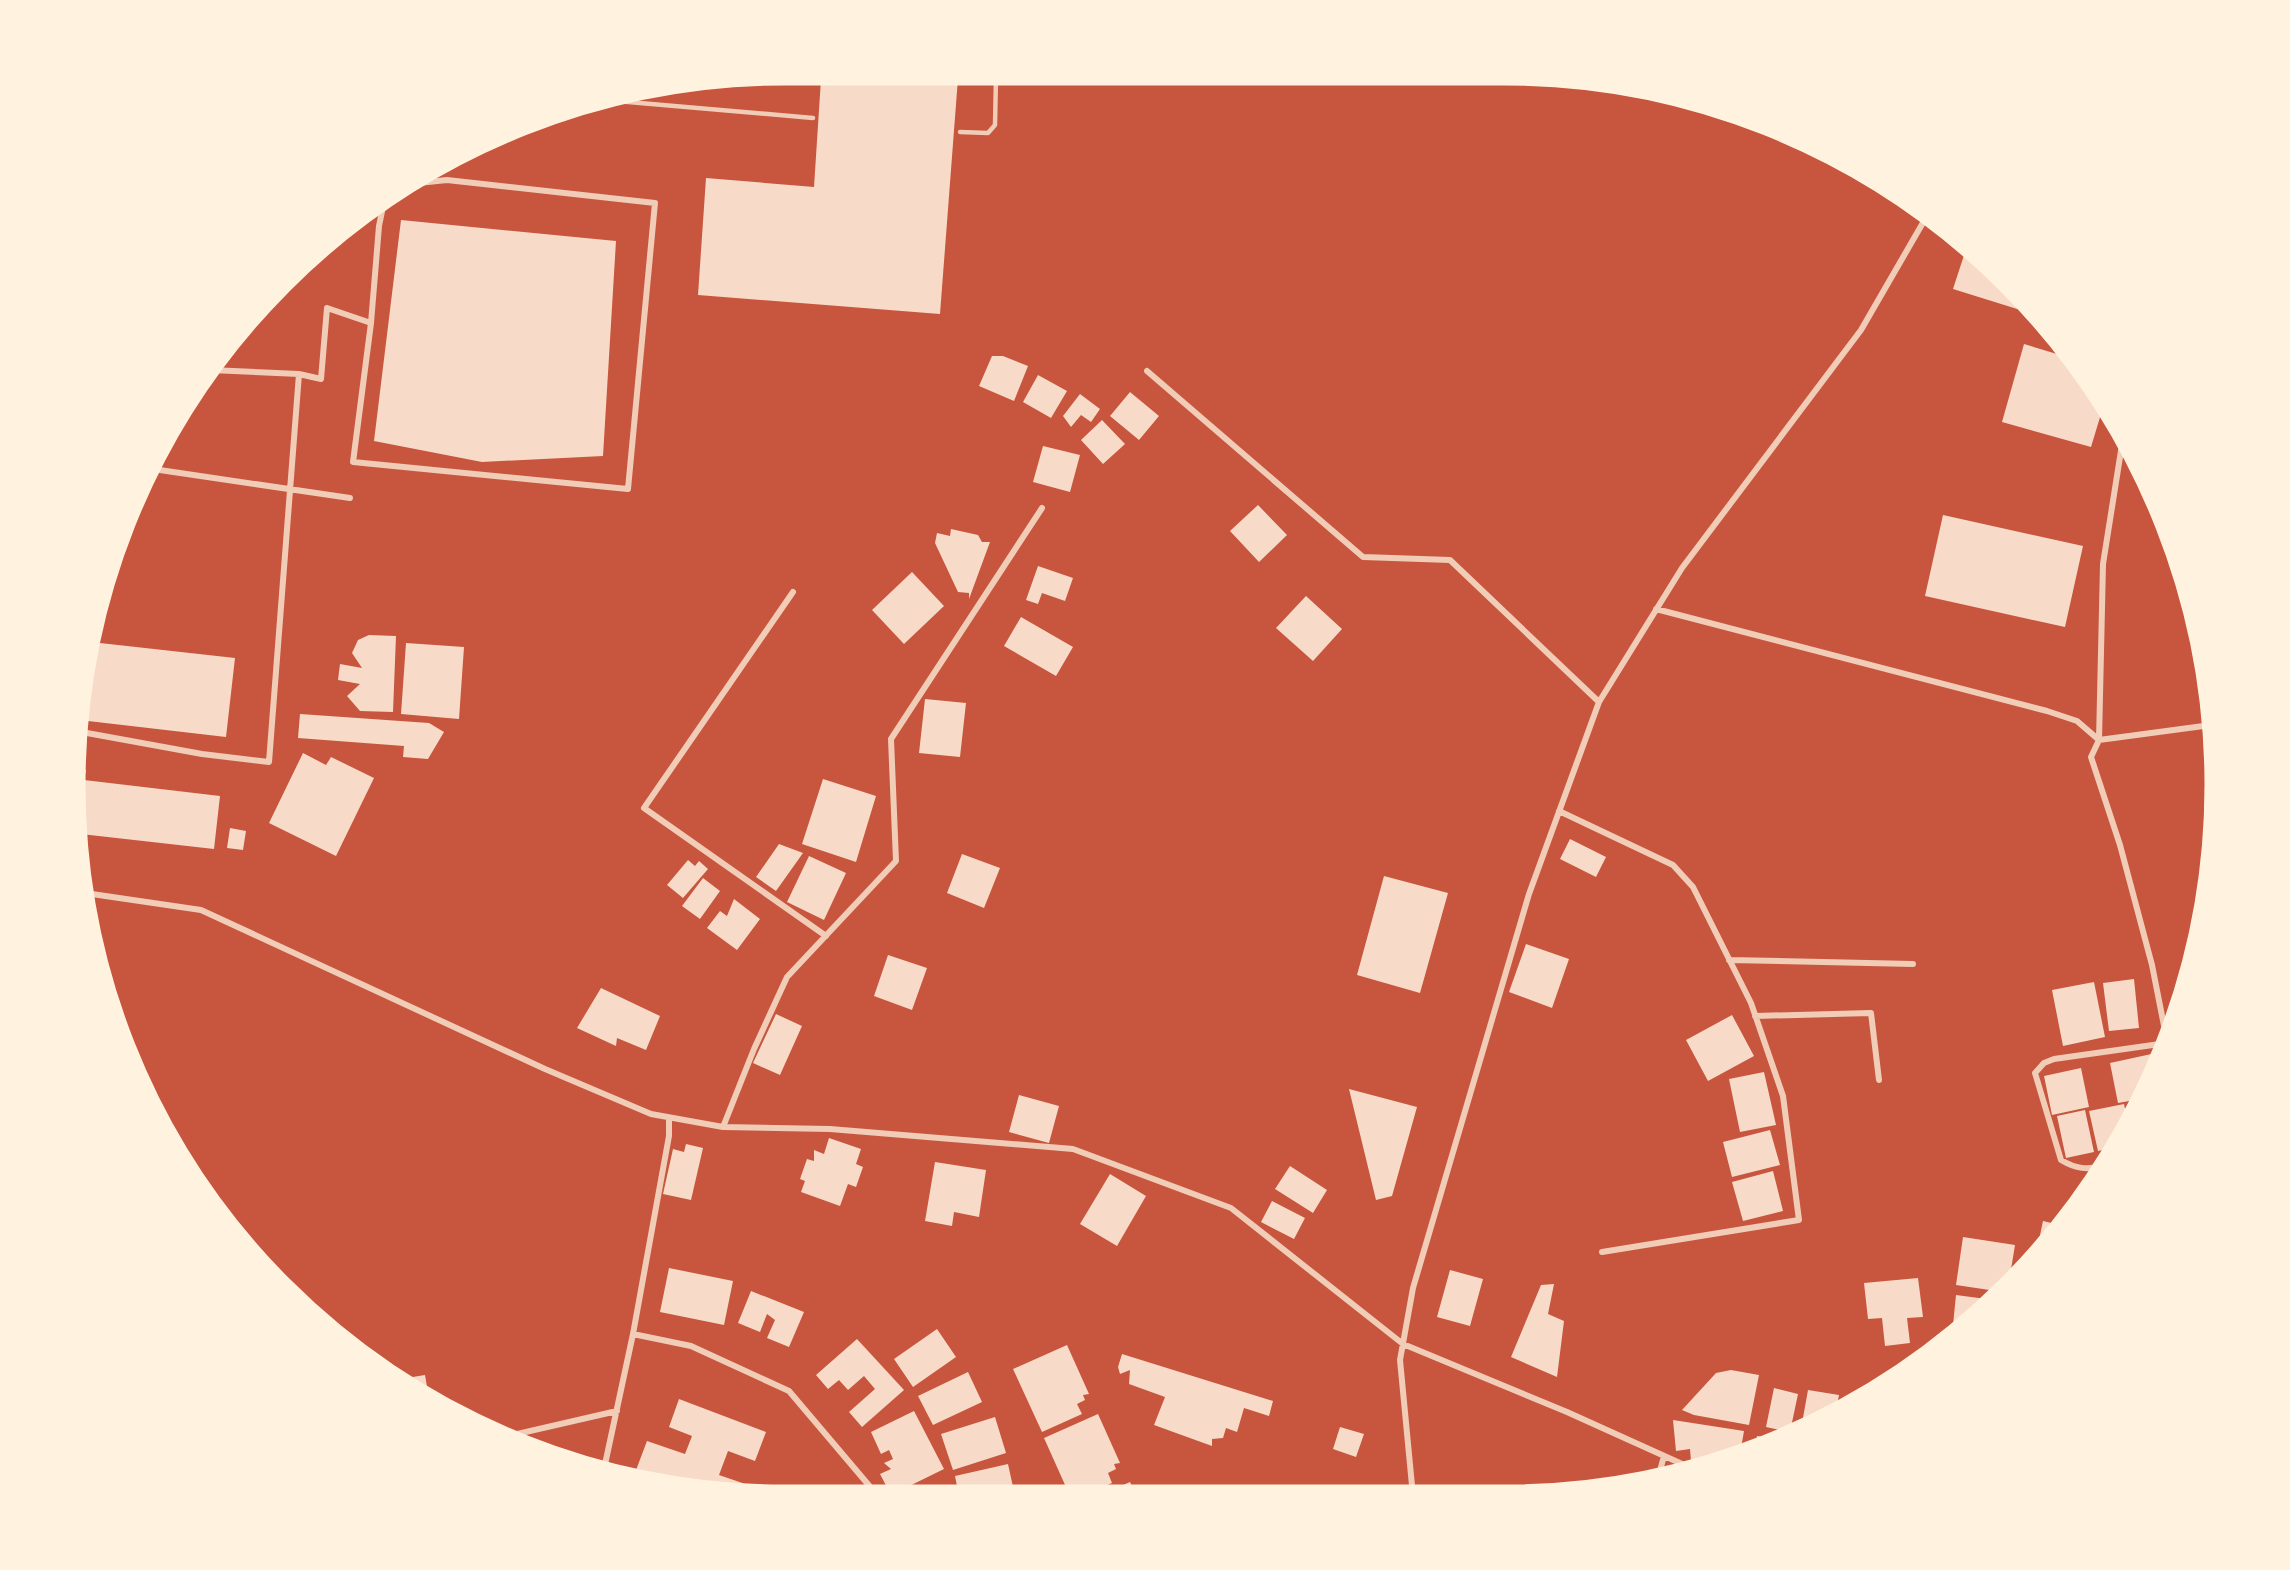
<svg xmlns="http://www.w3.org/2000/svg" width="2290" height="1570" font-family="'Alegreya Sans',sans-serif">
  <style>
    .building { fill: #f7dbc8 }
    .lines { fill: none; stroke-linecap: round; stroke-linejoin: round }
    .service { stroke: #f1ccb7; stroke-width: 4.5 }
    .minor { stroke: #f1ccb7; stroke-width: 6 }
    .rim { fill: none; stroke: #fff3e0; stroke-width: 3 }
  </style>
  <rect width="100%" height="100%" fill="#c8553d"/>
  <path class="building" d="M 958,78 L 940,314 L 698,295 L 706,178 L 814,187 L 821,79 Z
    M 401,220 L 616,241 L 603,456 L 482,462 L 374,441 Z
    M 1967,246 L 2008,282 L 2031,310 L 2030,313 L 1953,289 Z
    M 2024,344 L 2070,358 L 2096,389 L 2104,404 L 2091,447 L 2002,422 Z
    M 992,356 L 1003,356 L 1028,366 L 1014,401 L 979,386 Z
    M 1038,375 L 1067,391 L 1051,418 L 1023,402 Z
    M 1130,392 L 1159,416 L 1139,440 L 1110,416 Z
    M 1080,394 L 1100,409 L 1091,422 L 1081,415 L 1071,427 L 1063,416 Z
    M 1102,420 L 1125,444 L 1103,464 L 1081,440 Z
    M 1043,446 L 1080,455 L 1070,492 L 1033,482 Z
    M 1258,505 L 1287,535 L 1259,562 L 1230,531 Z
    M 1943,515 L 2083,546 L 2065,627 L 1925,596 Z
    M 951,529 L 978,535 L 982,542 L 990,542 L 969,599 L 969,593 L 958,592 L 935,543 L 937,533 L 950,536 Z
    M 1038,566 L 1073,578 L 1065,601 L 1042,593 L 1038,604 L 1026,600 Z
    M 912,572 L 944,606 L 904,644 L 872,610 Z
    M 1306,596 L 1342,629 L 1313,661 L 1276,628 Z
    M 1021,617 L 1073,647 L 1056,676 L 1004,646 Z
    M 369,635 L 396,636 L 393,712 L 360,711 L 347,696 L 360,684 L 338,680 L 340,664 L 362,668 L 352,653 L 358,640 Z
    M 91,642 L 235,658 L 226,737 L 88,721 L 80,707 Z
    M 406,643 L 464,647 L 459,719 L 401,714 Z
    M 925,699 L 966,703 L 960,757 L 919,753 Z
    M 300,714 L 429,723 L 444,732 L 428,759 L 403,757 L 404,746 L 298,738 Z
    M 303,753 L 326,765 L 331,757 L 374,778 L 336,856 L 269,823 Z
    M 77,769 L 86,770 L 84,780 L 220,796 L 214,849 L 81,834 Z
    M 823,779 L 876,796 L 856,862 L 802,844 Z
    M 230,828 L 246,831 L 243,850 L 227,848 Z
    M 1570,839 L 1606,857 L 1596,877 L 1560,859 Z
    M 779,844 L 803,853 L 776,891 L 756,877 Z
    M 962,854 L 1000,868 L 984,908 L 947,893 Z
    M 809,856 L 846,873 L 824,920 L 787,902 Z
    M 688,860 L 695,866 L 699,861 L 708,869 L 683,898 L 667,885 Z
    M 1384,876 L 1448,893 L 1420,993 L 1357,975 Z
    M 703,878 L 720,891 L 700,919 L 682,906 Z
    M 734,899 L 760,919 L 737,950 L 707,928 L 720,911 L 727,916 Z
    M 1526,944 L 1569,959 L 1552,1008 L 1509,992 Z
    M 888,955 L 927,968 L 912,1010 L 874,996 Z
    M 2134,979 L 2139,1028 L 2109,1031 L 2103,983 Z
    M 2094,982 L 2105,1037 L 2063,1046 L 2052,990 Z
    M 601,988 L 660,1016 L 646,1050 L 617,1038 L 616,1046 L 577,1028 Z
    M 776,1014 L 802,1026 L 780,1075 L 753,1063 Z
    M 1732,1015 L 1754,1056 L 1708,1081 L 1686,1040 Z
    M 2156,1053 L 2159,1064 L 2140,1099 L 2118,1103 L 2110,1063 Z
    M 2081,1068 L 2089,1107 L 2052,1115 L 2044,1076 Z
    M 1764,1072 L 1776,1125 L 1740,1132 L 1729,1079 Z
    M 1349,1089 L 1417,1107 L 1392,1196 L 1376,1200 Z
    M 1019,1095 L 1059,1106 L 1049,1143 L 1009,1132 Z
    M 2124,1104 L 2128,1122 L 2114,1148 L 2098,1151 L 2089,1111 Z
    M 2085,1110 L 2094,1152 L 2066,1158 L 2057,1116 Z
    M 1770,1130 L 1780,1165 L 1732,1177 L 1723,1142 Z
    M 829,1138 L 861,1149 L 856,1164 L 863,1167 L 856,1187 L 848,1184 L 840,1206 L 801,1192 L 805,1181 L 800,1179 L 807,1159 L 814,1161 L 814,1150 L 824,1154 Z
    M 686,1144 L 703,1148 L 691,1200 L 663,1194 L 673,1149 L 684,1152 Z
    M 935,1162 L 986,1170 L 979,1217 L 954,1212 L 952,1226 L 925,1221 Z
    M 1290,1166 L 1327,1190 L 1313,1213 L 1275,1189 Z
    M 1773,1171 L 1783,1211 L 1743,1221 L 1732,1182 Z
    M 1110,1174 L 1146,1196 L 1117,1246 L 1080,1224 Z
    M 1272,1201 L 1305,1218 L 1294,1239 L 1261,1222 Z
    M 2043,1221 L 2060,1225 L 2036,1254 Z
    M 1963,1237 L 2015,1245 L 2008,1288 L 2003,1292 L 1956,1285 Z
    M 669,1268 L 733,1281 L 724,1325 L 660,1312 Z
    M 1450,1270 L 1483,1279 L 1470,1326 L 1437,1317 Z
    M 1918,1278 L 1923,1317 L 1907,1318 L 1910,1343 L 1885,1346 L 1882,1318 L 1868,1319 L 1864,1283 Z
    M 1554,1284 L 1548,1314 L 1564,1321 L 1557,1377 L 1511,1357 L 1541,1285 Z
    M 751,1291 L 804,1312 L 789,1347 L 767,1338 L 775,1320 L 767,1314 L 760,1332 L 738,1323 Z
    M 1956,1295 L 1994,1300 L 1952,1335 Z
    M 937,1329 L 956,1357 L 913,1387 L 894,1359 Z
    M 857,1339 L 904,1390 L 862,1427 L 849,1412 L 875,1389 L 864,1376 L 848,1390 L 839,1380 L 828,1389 L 816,1375 Z
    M 1067,1345 L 1089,1394 L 1083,1395 L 1085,1400 L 1077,1404 L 1082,1414 L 1042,1432 L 1013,1369 Z
    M 1122,1354 L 1273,1401 L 1269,1416 L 1244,1408 L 1237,1432 L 1226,1428 L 1223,1438 L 1212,1439 L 1212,1446 L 1154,1425 L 1165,1397 L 1129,1384 L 1130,1370 L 1120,1374 L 1118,1367 Z
    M 1731,1370 L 1759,1375 L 1749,1425 L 1694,1415 L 1682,1410 L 1716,1373 Z
    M 968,1372 L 982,1402 L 933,1425 L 918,1396 Z
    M 425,1375 L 429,1398 L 400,1379 Z
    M 1774,1388 L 1798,1394 L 1790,1432 L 1766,1427 Z
    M 1808,1390 L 1839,1395 L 1836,1411 L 1801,1429 Z
    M 679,1399 L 766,1432 L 755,1461 L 728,1451 L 719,1475 L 757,1488 L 755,1494 L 647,1483 L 633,1478 L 647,1441 L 685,1454 L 692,1436 L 669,1427 Z
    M 914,1411 L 944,1469 L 891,1495 L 880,1474 L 891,1469 L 884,1463 L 893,1459 L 889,1450 L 881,1454 L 871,1432 Z
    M 1098,1414 L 1120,1463 L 1114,1464 L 1116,1469 L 1108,1473 L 1112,1483 L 1082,1496 L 1070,1496 L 1044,1438 Z
    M 995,1417 L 1006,1453 L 953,1470 L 941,1434 Z
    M 1673,1420 L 1744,1431 L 1740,1454 L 1712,1462 L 1691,1461 L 1690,1449 L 1676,1451 Z
    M 1340,1427 L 1364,1434 L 1356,1457 L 1333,1449 Z
    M 1757,1436 L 1782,1440 L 1755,1449 Z
    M 1008,1464 L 1015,1496 L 959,1496 L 955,1476 Z
    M 1130,1482 L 1137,1496 L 1098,1496 Z
    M 949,1492 L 950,1496 L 921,1496 L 921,1495 Z"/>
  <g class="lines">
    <path class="service" d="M 1093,77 L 1118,76
      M 605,100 L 813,118
      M 960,132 L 988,133 L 995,125 L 996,77"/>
    <path class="minor" d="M 385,197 L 379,226 L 371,323 L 353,462 L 628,489 L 655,203 L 447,180 L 409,184
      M 1147,371 L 1363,557 L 1450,560 L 1599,702
      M 299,374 L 321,379 L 327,308 L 371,323
      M 2123,438 L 2103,564 L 2099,740 L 2091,757 L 2120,845 L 2152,965 L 2167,1041
      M 153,469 L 350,498
      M 793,592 L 644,808 L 826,936
      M 1656,609 L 2047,711 L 2077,721 L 2099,740 L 2211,725
      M 76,731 L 202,754 L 269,762 L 299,374 L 210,370
      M 1559,811 L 1673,865 L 1693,887 L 1751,1003 L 1783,1096 L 1799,1220 L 1602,1252
      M 85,893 L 201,910 L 545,1069 L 651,1114 L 723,1127 L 830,1129 L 1073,1149 L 1231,1208 L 1403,1344 L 1567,1412 L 1691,1468
      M 1729,960 L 1913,964
      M 1755,1016 L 1871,1013 L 1879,1080
      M 723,1127 L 754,1049 L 787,977 L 896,861 L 891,739 L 1042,508
      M 2104,1166 C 2087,1170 2076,1169 2061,1160 L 2035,1073 L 2044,1063 L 2054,1059 L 2167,1043
      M 633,1334 L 691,1346 L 789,1391 L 872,1489 L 872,1496
      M 508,1436 L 617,1411
      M 604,1469 L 633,1334 L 669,1136 L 669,1118
      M 1658,1478 L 1664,1456
      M 1413,1496 L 1400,1360 L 1413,1288 L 1529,894 L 1599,702 L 1682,568 L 1861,330 L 1928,214"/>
  </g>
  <path d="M0 0H2290V1570H0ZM785 84H1505A701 701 0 0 1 2206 785V785A701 701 0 0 1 1505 1486H785A701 701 0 0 1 84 785V785A701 701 0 0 1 785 84Z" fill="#fff3e0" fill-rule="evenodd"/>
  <path class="rim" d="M785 84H1505A701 701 0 0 1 2206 785V785A701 701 0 0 1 1505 1486H785A701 701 0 0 1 84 785V785A701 701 0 0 1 785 84Z"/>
</svg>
